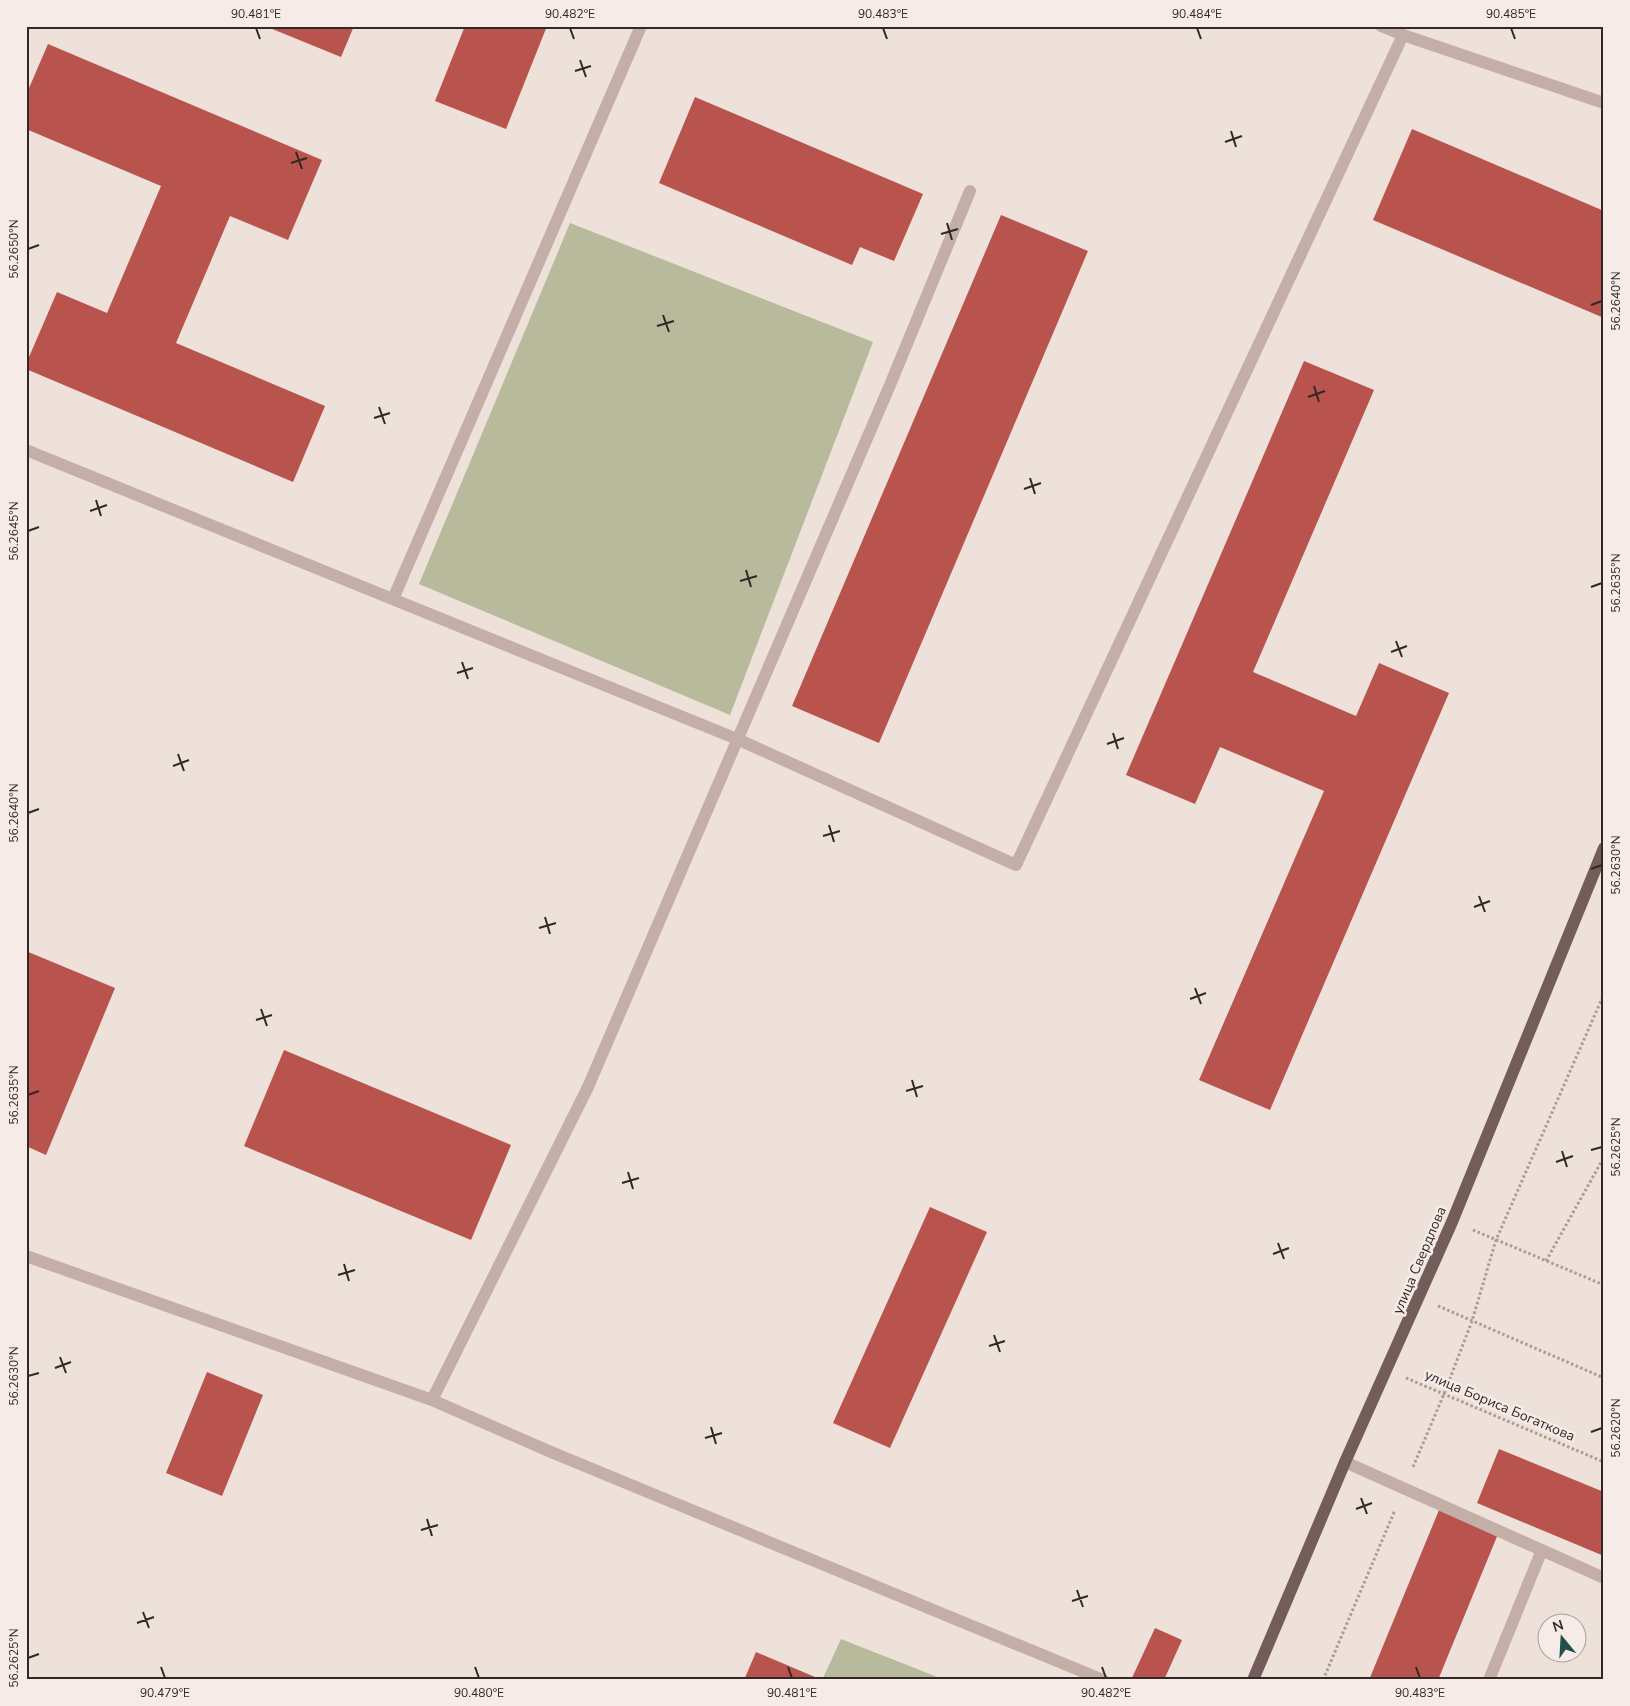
<svg xmlns="http://www.w3.org/2000/svg" width="1630" height="1706" font-family="'Nunito Sans',sans-serif">
  <style>
    .green { fill: #b7bb9c }
    .building { fill: #b8534e }
    .lines { fill: none; stroke-linecap: round; stroke-linejoin: round }
    .path { stroke: #b09992; stroke-width: 3; stroke-dasharray: 2.5 2.5; stroke-linecap: butt }
    .minor { stroke: #c4afa8; stroke-width: 12 }
    .major { stroke: #725d5a; stroke-width: 12 }
    .ticks { fill: none; stroke: #322827; stroke-width: 2 }
    .labels { text-anchor: middle; stroke-width: 5; stroke-linejoin: round; paint-order: stroke }
    .street-label { font-size: 14px; fill: #322827; stroke: #f6ebe6 }
    .neatline { fill: none; stroke: #322827; stroke-width: 2 }
    .ticks-label { font-size: 12px; text-anchor: middle; fill: #322827 }
  </style>
  <rect width="100%" height="100%" fill="#eee1da"/>
  <path class="green" d="M 570,223 L 873,342 L 730,715 L 419,584 Z
    M 841,1639 L 945,1680 L 822,1680 Z"/>
  <path class="building" d="M 265,26 L 354,26 L 341,57 Z
    M 465,26 L 547,26 L 506,129 L 435,101 Z
    M 48,44 L 322,160 L 288,240 L 230,216 L 176,343 L 325,406 L 293,482 L 26,369 L 26,364 L 57,292 L 107,313 L 161,186 L 26,129 L 26,95 Z
    M 695,97 L 923,194 L 894,261 L 860,247 L 852,265 L 659,183 Z
    M 1412,129 L 1604,211 L 1604,318 L 1373,220 Z
    M 1001,215 L 1088,251 L 879,743 L 792,706 Z
    M 1304,361 L 1374,390 L 1253,672 L 1356,716 L 1379,663 L 1449,693 L 1270,1110 L 1199,1080 L 1324,791 L 1220,747 L 1195,804 L 1126,775 Z
    M 26,951 L 115,988 L 46,1155 L 26,1146 Z
    M 284,1050 L 511,1145 L 471,1240 L 244,1146 Z
    M 930,1207 L 987,1232 L 890,1448 L 833,1423 Z
    M 207,1372 L 263,1395 L 222,1496 L 166,1473 Z
    M 1499,1449 L 1604,1492 L 1604,1556 L 1477,1503 Z
    M 1439,1510 L 1498,1534 L 1438,1680 L 1369,1680 Z
    M 1155,1628 L 1182,1640 L 1164,1680 L 1131,1680 Z
    M 756,1652 L 822,1680 L 744,1680 Z"/>
  <g class="lines">
    <path class="path" d="M 1473,1230 L 1604,1285
      M 1546,1261 L 1604,1157
      M 1438,1306 L 1604,1378
      M 1406,1378 L 1604,1462
      M 1413,1467 L 1444,1394 L 1472,1321 L 1496,1240 L 1604,994
      M 1323,1680 L 1395,1510"/>
    <path class="minor" d="M 1381,26 L 1403,35
      M 970,191 L 890,385 L 588,1087 L 432,1400 L 551,1452 L 1103,1680
      M 26,450 L 737,739 L 1016,865 L 1403,35 L 1604,103
      M 393,599 L 641,26
      M 26,1256 L 432,1400
      M 1345,1462 L 1604,1578
      M 1489,1680 L 1542,1550"/>
    <path class="major" d="M 1253,1680 L 1345,1462 L 1452,1222 L 1604,848"/>
  </g>
  <path class="ticks" d="M 256,28 L 260,39M 570,28 L 574,39M 883,28 L 887,39M 1197,28 L 1201,39M 1511,28 L 1515,39M 580,60 L 586,77M 575,71 L 591,66M 1231,131 L 1236,147M 1225,142 L 1242,136M 296,152 L 302,169M 291,163 L 307,158M 947,223 L 952,240M 941,234 L 958,229M 28,249 L 39,245M 1591,305 L 1602,301M 663,315 L 669,332M 657,326 L 674,321M 1314,386 L 1319,402M 1308,397 L 1325,391M 379,407 L 385,424M 374,418 L 390,413M 1030,478 L 1035,494M 1024,489 L 1041,483M 96,500 L 101,516M 90,511 L 107,505M 28,531 L 39,527M 746,570 L 751,587M 740,581 L 757,576M 1591,587 L 1602,583M 1396,641 L 1402,657M 1391,652 L 1407,646M 462,662 L 468,679M 457,673 L 473,668M 1113,733 L 1118,749M 1107,744 L 1124,738M 178,754 L 184,771M 173,766 L 189,760M 28,813 L 39,809M 829,825 L 834,842M 823,836 L 840,831M 1591,869 L 1602,865M 1479,896 L 1485,912M 1474,907 L 1490,901M 545,917 L 550,934M 539,928 L 556,923M 1195,988 L 1201,1004M 1190,999 L 1206,993M 261,1009 L 267,1026M 256,1020 L 272,1015M 912,1080 L 917,1097M 906,1091 L 923,1086M 28,1095 L 39,1091M 1591,1150 L 1602,1147M 1562,1151 L 1567,1167M 1556,1162 L 1573,1156M 628,1172 L 633,1189M 622,1183 L 639,1178M 1278,1243 L 1284,1259M 1273,1254 L 1289,1248M 344,1264 L 349,1281M 338,1275 L 355,1270M 994,1335 L 1000,1352M 989,1346 L 1005,1341M 60,1357 L 66,1373M 55,1368 L 71,1362M 28,1376 L 39,1373M 711,1427 L 716,1444M 1591,1432 L 1602,1428M 705,1438 L 722,1433M 1361,1498 L 1367,1514M 1356,1509 L 1372,1503M 427,1519 L 432,1536M 421,1530 L 438,1525M 1077,1590 L 1083,1607M 1072,1601 L 1088,1596M 143,1612 L 149,1628M 137,1623 L 154,1617M 28,1658 L 39,1654M 161,1667 L 165,1678M 475,1667 L 479,1678M 788,1667 L 792,1678M 1102,1667 L 1106,1678M 1416,1667 L 1420,1678"/>
  <g class="labels">
    <g class="street-label">
      <text transform="translate(1419 1260) rotate(-67)" y="5">улица Свердлова</text>
      <text transform="translate(1500 1405) rotate(23)" y="5">улица Бориса Богаткова</text>
    </g>
  </g>
  <rect width="1630" height="1706" fill="none" stroke="#f6ebe6" stroke-width="55"/>
  <g transform="translate(1562 1638) rotate(342)"><circle r="24" fill="#f6ebe6" stroke="#a89d9a"/>
  <path d="M0-4L9 19L0 12L-9 19Z" fill="#214f49"/>
  <text y="-8" font-size="14" font-weight="bold" text-anchor="middle" fill="#322827">N</text>
  </g>
  <rect x="28" y="28" width="1574" height="1650" class="neatline"/>
  <g class="ticks-label">
    <text x="256" y="18">90.481°E</text>
    <text x="570" y="18">90.482°E</text>
    <text x="883" y="18">90.483°E</text>
    <text x="1197" y="18">90.484°E</text>
    <text x="1511" y="18">90.485°E</text>
    <text transform="translate(14 249) rotate(-90)" y="4">56.2650°N</text>
    <text transform="translate(1616 301) rotate(-90)" y="4">56.2640°N</text>
    <text transform="translate(14 531) rotate(-90)" y="4">56.2645°N</text>
    <text transform="translate(1616 583) rotate(-90)" y="4">56.2635°N</text>
    <text transform="translate(14 813) rotate(-90)" y="4">56.2640°N</text>
    <text transform="translate(1616 865) rotate(-90)" y="4">56.2630°N</text>
    <text transform="translate(14 1095) rotate(-90)" y="4">56.2635°N</text>
    <text transform="translate(1616 1147) rotate(-90)" y="4">56.2625°N</text>
    <text transform="translate(14 1376) rotate(-90)" y="4">56.2630°N</text>
    <text transform="translate(1616 1428) rotate(-90)" y="4">56.2620°N</text>
    <text transform="translate(14 1658) rotate(-90)" y="4">56.2625°N</text>
    <text x="165" y="1697">90.479°E</text>
    <text x="479" y="1697">90.480°E</text>
    <text x="792" y="1697">90.481°E</text>
    <text x="1106" y="1697">90.482°E</text>
    <text x="1420" y="1697">90.483°E</text>
  </g>
</svg>
